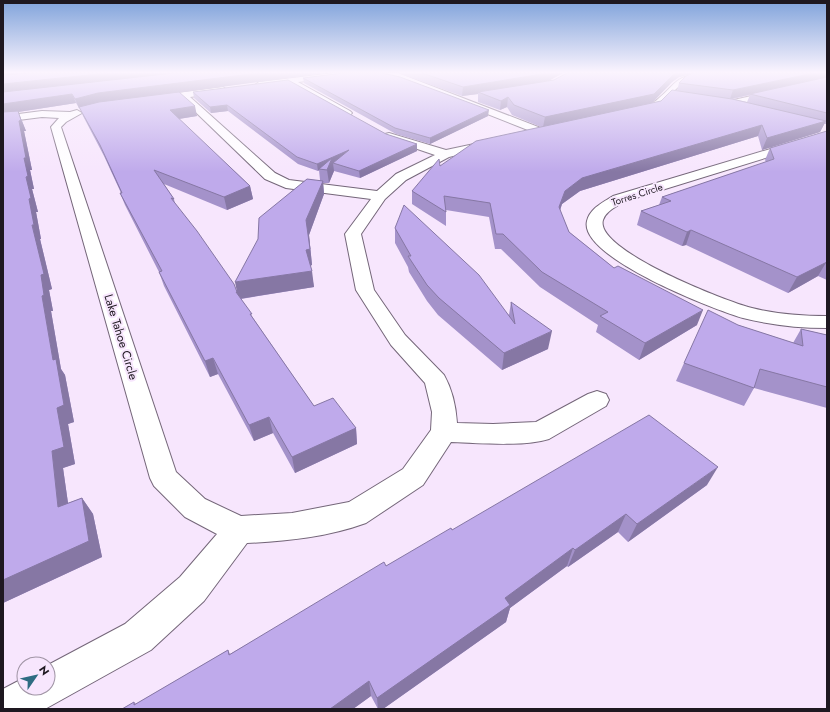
<svg xmlns="http://www.w3.org/2000/svg" width="830" height="712" font-family="Jost,sans-serif">
  <style>
    .lines { fill: none; stroke-linecap: round; stroke-linejoin: round }
    .minor-casing { stroke: #746679; stroke-width: 2 }
    .minor { fill: #fff; fill-rule: evenodd }
    .wall { fill: #a492ca; fill-rule: evenodd }
    .shaded-wall { fill: #8677a4 }
    .building { fill: #bfaaeb; stroke: #8677a4 }
    .labels { text-anchor: middle; stroke-width: 4; stroke-linejoin: round; paint-order: stroke }
    .far-street-label { font-size: 10px; fill: #1e1820; stroke: #f7e6fd }
    .street-label { font-size: 12px; fill: #1e1820; stroke: #f7e6fd }
  </style>
  <rect width="100%" height="100%" fill="#f7e6fd"/>
  <g class="lines">
    <defs>
      <path id="minor" d="M 334,73 L 398,73 L 546,130 L 547,132 L 546,134 L 538,134 L 394,77 C 362,74 331,78 298,82 L 350,111 L 352,113 L 350,115 L 347,116 L 288,84 L 259,88 L 255,85 L 259,82 Z
        M 702,73 L 722,73 C 715,79 696,77 686,82 C 669,90 668,107 647,112 L 642,109 C 646,105 653,104 658,99 C 677,83 674,77 702,73 Z
        M 827,79 L 827,83 L 729,107 L 724,104 L 729,101 Z
        M 223,87 L 227,90 L 226,92 L 190,97 L 275,173 L 289,180 L 377,191 L 396,174 L 435,155 L 385,138 L 384,136 L 385,134 L 389,133 L 446,150 L 493,140 L 497,141 L 499,143 L 497,145 L 449,157 L 406,180 L 385,199 L 361,234 L 374,290 L 405,335 L 444,375 C 452,389 456,407 457,423 L 493,424 L 536,422 L 588,394 L 597,391 L 606,394 L 609,400 L 606,406 L 549,439 C 522,447 480,443 451,442 L 423,485 L 366,523 C 328,537 287,541 247,543 L 204,601 L 151,650 L 45,709 L 3,709 L 3,689 L 24,678 L 24,688 L 48,688 L 48,665 L 125,624 L 180,577 L 217,534 L 185,517 L 154,486 L 150,478 L 51,127 L 59,118 L 42,117 L 3,122 L 3,116 L 42,111 L 70,112 L 77,110 L 82,113 L 66,122 L 61,127 L 176,472 L 205,499 L 241,516 L 292,513 L 349,502 L 403,469 L 431,430 L 432,412 L 425,383 L 391,345 L 356,290 L 345,234 L 371,199 L 286,188 L 265,179 L 181,98 L 154,102 L 149,99 L 154,96 Z
        M 827,132 L 827,139 L 623,202 C 616,207 606,211 603,220 C 594,250 727,302 752,308 C 776,314 802,316 827,316 L 827,328 C 798,328 771,325 743,318 C 715,310 578,257 587,221 C 590,208 604,202 613,196 Z"/>
    </defs>
    <use href="#minor" class="minor-casing"/>
    <use href="#minor" class="minor"/>
  </g>
  <path class="wall" d="M 3,73 L 325,73 L 180,92 L 197,116 L 179,119 L 250,186 L 253,199 L 227,210 L 164,184 L 174,199 L 175,204 L 237,291 L 320,180 L 319,170 L 318,171 L 298,164 L 228,111 L 211,113 L 194,98 L 193,92 L 386,134 L 417,144 L 417,151 L 360,178 L 334,171 L 333,164 L 334,171 L 329,183 L 323,183 L 324,194 L 309,235 L 312,265 L 310,266 L 314,287 L 241,299 L 253,318 L 314,406 L 356,428 L 357,444 L 295,473 L 273,433 L 254,441 L 218,374 L 210,377 L 164,286 L 159,272 L 125,205 L 120,193 L 121,193 L 104,156 L 83,116 L 80,108 L 79,108 L 76,103 L 18,112 L 22,121 L 26,131 L 24,131 L 32,170 L 30,170 L 34,189 L 32,189 L 38,212 L 36,212 L 41,239 L 40,239 L 52,289 L 49,290 L 53,311 L 51,311 L 61,369 L 65,375 L 74,422 L 68,424 L 75,464 L 63,468 L 68,503 L 82,498 L 93,514 L 102,557 L 3,603 Z
    M 398,73 L 563,73 L 549,80 L 554,80 L 567,73 L 827,73 L 827,124 L 824,124 L 820,132 L 762,150 L 758,136 L 580,191 L 562,204 L 560,211 L 569,232 L 614,268 L 697,325 L 639,360 L 596,332 L 598,325 L 540,287 L 501,249 L 495,249 L 489,217 L 446,210 L 446,226 L 412,204 L 412,191 L 440,166 L 541,127 L 512,115 L 507,107 L 500,110 L 478,102 L 478,94 L 462,96 ZM 690,74 L 679,83 L 677,91 L 661,101 L 652,103 L 672,82 L 679,77 ZM 750,95 L 747,102 L 733,99 Z
    M 303,78 L 488,116 L 430,144 L 396,134 L 304,83 Z
    M 827,131 L 827,280 L 818,276 L 788,293 L 686,245 L 682,246 L 637,225 L 641,211 L 659,205 L 662,197 L 766,162 L 765,160 L 770,148 Z
    M 395,228 L 509,315 L 511,302 L 548,349 L 502,370 L 438,315 L 427,301 L 409,272 L 408,267 L 395,243 Z
    M 738,325 L 793,343 L 801,329 L 827,335 L 827,408 L 754,388 L 744,406 L 676,381 L 684,363 Z
    M 707,485 L 628,542 L 618,532 L 568,567 L 567,566 L 510,608 L 506,622 L 383,709 L 378,709 L 371,696 L 353,709 L 122,709 L 134,702 L 136,704 L 228,650 L 230,654 L 386,566 L 452,530 Z"/>
  <path class="shaded-wall" d="M 3,73 L 48,73 L 3,78 Z
    M 108,73 L 188,73 L 3,93 L 3,84 Z
    M 259,73 L 325,73 L 102,103 L 79,108 L 75,99 L 98,93 Z
    M 548,73 L 563,73 L 547,82 L 478,92 L 478,94 L 462,96 L 463,87 Z
    M 675,73 L 697,73 L 679,77 L 672,82 L 651,104 L 543,127 L 545,117 Z
    M 814,73 L 827,73 L 827,77 L 730,99 L 733,90 Z
    M 72,94 L 76,103 L 18,112 L 22,121 L 26,131 L 24,131 L 32,170 L 30,170 L 34,189 L 32,189 L 38,212 L 36,212 L 41,239 L 40,239 L 52,289 L 49,290 L 53,311 L 51,311 L 61,369 L 65,375 L 74,422 L 68,424 L 75,464 L 63,468 L 71,524 L 58,507 L 52,451 L 57,408 L 53,360 L 42,296 L 24,158 L 3,114 L 3,104 Z
    M 508,97 L 507,107 L 500,110 L 501,101 Z
    M 227,105 L 228,111 L 211,113 L 210,107 Z
    M 195,106 L 197,116 L 172,120 L 170,110 Z
    M 489,110 L 488,116 L 430,144 L 430,138 Z
    M 826,121 L 820,132 L 762,150 L 767,138 Z
    M 762,125 L 758,136 L 580,191 L 562,204 L 556,221 L 559,207 L 565,191 L 582,178 Z
    M 417,144 L 417,151 L 360,178 L 359,171 Z
    M 349,150 L 333,163 L 334,171 L 329,183 L 327,170 L 319,169 L 319,170 L 318,171 L 317,164 Z
    M 323,181 L 324,194 L 309,235 L 312,265 L 308,266 L 306,250 L 306,220 Z
    M 250,186 L 253,199 L 227,210 L 224,197 Z
    M 691,230 L 686,245 L 682,246 L 687,232 Z
    M 827,261 L 818,276 L 788,293 L 797,277 Z
    M 312,271 L 314,287 L 239,299 L 236,292 L 237,292 L 235,282 Z
    M 703,310 L 697,325 L 639,360 L 645,343 Z
    M 552,331 L 548,349 L 502,370 L 504,353 Z
    M 213,358 L 218,374 L 210,377 L 205,361 Z
    M 269,417 L 273,433 L 254,441 L 249,425 Z
    M 356,428 L 357,444 L 295,473 L 292,457 Z
    M 718,467 L 707,485 L 628,542 L 637,524 Z
    M 82,498 L 93,514 L 102,557 L 3,603 L 3,580 Z
    M 626,514 L 618,532 L 568,567 L 575,550 Z
    M 573,548 L 567,566 L 510,608 L 506,622 L 383,709 L 378,709 L 377,698 L 505,598 Z
    M 369,681 L 371,696 L 353,709 L 330,709 Z"/>
  <path class="building" d="M 29,73 L 108,73 L 3,84 L 3,75 Z
    M 174,73 L 259,73 L 98,93 L 75,99 L 72,94 L 3,104 L 3,92 Z
    M 343,73 L 382,73 L 400,77 L 489,110 L 430,138 L 395,128 L 303,78 Z
    M 422,73 L 548,73 L 463,87 Z
    M 567,73 L 675,73 L 654,94 L 545,117 L 514,105 L 508,97 L 501,101 L 478,92 L 554,80 Z
    M 693,73 L 814,73 L 733,90 L 679,83 L 686,76 Z
    M 827,77 L 827,113 L 750,94 Z
    M 288,80 L 386,134 L 417,144 L 359,171 L 333,163 L 349,150 L 317,164 L 297,157 L 227,105 L 210,107 L 193,92 Z
    M 672,90 L 732,99 L 826,121 L 767,138 L 762,125 L 582,178 L 565,191 L 559,207 L 569,232 L 614,268 L 618,266 L 703,310 L 645,343 L 600,316 L 608,312 L 542,272 L 503,234 L 496,234 L 490,203 L 444,196 L 446,212 L 412,191 L 439,159 L 440,166 L 476,141 L 661,101 Z
    M 179,92 L 195,106 L 170,110 L 250,186 L 224,197 L 154,170 L 174,199 L 171,198 L 197,231 L 234,284 L 237,292 L 236,292 L 252,314 L 250,314 L 314,406 L 333,398 L 356,428 L 292,457 L 269,417 L 249,425 L 213,358 L 205,361 L 159,272 L 162,271 L 120,193 L 122,193 L 100,145 L 79,107 L 99,102 Z
    M 18,111 L 21,120 L 19,121 L 26,158 L 24,158 L 28,176 L 26,177 L 31,198 L 29,199 L 34,225 L 32,225 L 44,274 L 41,275 L 44,295 L 42,296 L 53,360 L 56,359 L 64,405 L 57,408 L 64,447 L 52,451 L 58,507 L 82,498 L 89,541 L 3,580 L 3,112 Z
    M 827,131 L 827,262 L 797,277 L 691,230 L 687,232 L 641,211 L 671,201 L 662,197 L 774,159 L 770,148 Z
    M 332,158 L 327,170 L 319,169 Z
    M 307,179 L 323,181 L 306,220 L 310,249 L 306,250 L 312,271 L 235,282 L 258,239 L 259,218 Z
    M 404,205 L 479,275 L 515,324 L 511,302 L 552,331 L 504,353 L 439,298 L 427,285 L 408,256 L 411,256 L 395,228 Z
    M 708,310 L 738,325 L 803,346 L 801,329 L 827,335 L 827,387 L 760,369 L 754,388 L 684,363 Z
    M 649,415 L 718,467 L 637,524 L 626,514 L 575,550 L 573,548 L 505,598 L 510,605 L 377,698 L 369,681 L 330,709 L 122,709 L 134,702 L 134,705 L 228,650 L 229,655 L 384,562 L 386,566 L 451,528 L 452,530 Z"/>
  <linearGradient id="sky" x2="0" y2="1"><stop stop-color="#80a3db"/><stop offset="0.42" stop-color="#fbf4fe"/><stop offset="1" stop-color="#fbf4fe" stop-opacity="0"/></linearGradient>
  <rect width="830" height="172" fill="url(#sky)"/>
  <g class="labels">
    <g class="far-street-label">
      <text transform="translate(637 194) rotate(-18)" y="4">Torres Circle</text>
    </g>
    <g class="street-label">
      <text transform="translate(121 337) rotate(73)" y="4">Lake Tahoe Circle</text>
    </g>
  </g>
  <rect width="830" height="712" fill="none" stroke="#1e1820" stroke-width="8"/>
  <g transform="translate(36 676) rotate(56)"><circle r="19" fill="#f7e6fd" stroke="#a094a5"/>
  <path d="M0-3L7 15L0 10L-7 15Z" fill="#2e6c82"/>
  <text y="-6" font-size="11" font-weight="bold" text-anchor="middle" fill="#1e1820">N</text>
  </g>
</svg>
